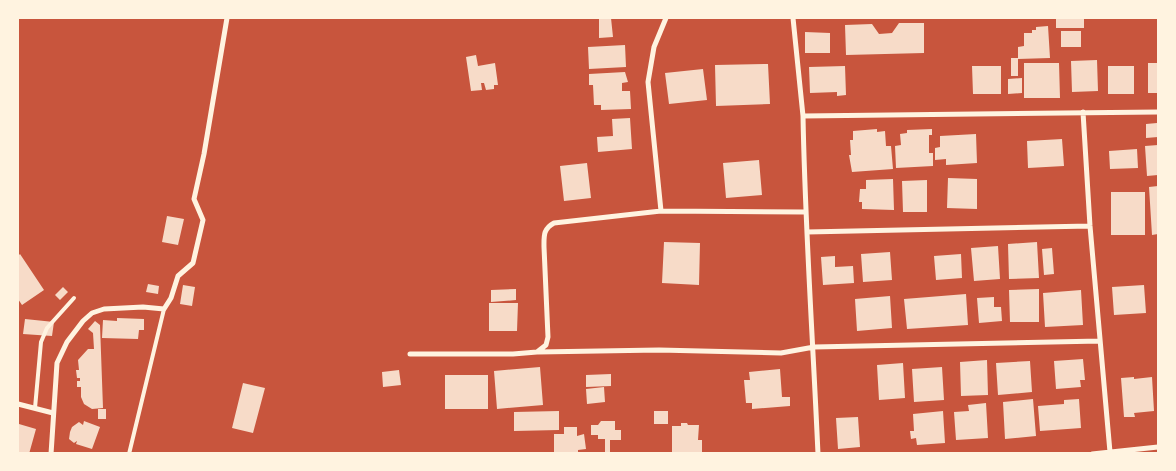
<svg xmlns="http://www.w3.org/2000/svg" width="1176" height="471" font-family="'Roboto Serif',serif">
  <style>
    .building { fill: #f7dbc8 }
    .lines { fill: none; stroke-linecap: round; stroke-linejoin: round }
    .service { stroke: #fff3e0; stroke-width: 4 }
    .minor { stroke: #fff3e0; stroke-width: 5 }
  </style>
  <rect width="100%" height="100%" fill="#c8553d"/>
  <path class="building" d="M 599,18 L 611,18 L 613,37 L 599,38 Z
    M 1056,18 L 1084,18 L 1084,28 L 1056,28 Z
    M 899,23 L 924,23 L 924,53 L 846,55 L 845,25 L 872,24 L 879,34 L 892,33 Z
    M 1048,26 L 1050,58 L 1018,59 L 1018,47 L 1024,46 L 1024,33 L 1032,33 L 1032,30 L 1036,30 L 1036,27 Z
    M 1061,31 L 1081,31 L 1081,47 L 1061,47 Z
    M 805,32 L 830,33 L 830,53 L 805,53 Z
    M 625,45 L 626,67 L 589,69 L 588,47 Z
    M 476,55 L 478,66 L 495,63 L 498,85 L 494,85 L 494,89 L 486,90 L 484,83 L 481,83 L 482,90 L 471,91 L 466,57 Z
    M 1011,58 L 1018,58 L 1018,76 L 1011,76 Z
    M 1097,60 L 1098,91 L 1072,92 L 1071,61 Z
    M 1024,63 L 1059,63 L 1060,98 L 1024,98 Z
    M 1148,63 L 1158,63 L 1158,93 L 1148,93 Z
    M 768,64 L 770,104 L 716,106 L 715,65 Z
    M 845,66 L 846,95 L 837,96 L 837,92 L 810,93 L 809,67 Z
    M 972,66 L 1001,66 L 1001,94 L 973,94 Z
    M 1108,66 L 1134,66 L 1134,94 L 1108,94 Z
    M 703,69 L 707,100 L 669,104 L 665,73 Z
    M 625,72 L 628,82 L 622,83 L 622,91 L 630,91 L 631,109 L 601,110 L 601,105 L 594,105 L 593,85 L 589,85 L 589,74 Z
    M 1022,78 L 1022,93 L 1008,94 L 1008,79 Z
    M 630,118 L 632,149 L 598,152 L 597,137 L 613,136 L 612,119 Z
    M 1157,123 L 1158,137 L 1146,138 L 1146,124 Z
    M 877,129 L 877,132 L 885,131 L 886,146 L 891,146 L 893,169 L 852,172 L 849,155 L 851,155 L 850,140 L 853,140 L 853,131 Z
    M 932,129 L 932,135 L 929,135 L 929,153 L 933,153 L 933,166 L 896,168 L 895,146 L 901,145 L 900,134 L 907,133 L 907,130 Z
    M 976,134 L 977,163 L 946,165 L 946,159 L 935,160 L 935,148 L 940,147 L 940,136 Z
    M 1062,139 L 1064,166 L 1028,168 L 1027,141 Z
    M 1158,145 L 1158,175 L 1147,176 L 1145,146 Z
    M 1137,149 L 1138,168 L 1110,169 L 1109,151 Z
    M 759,160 L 762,195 L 726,198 L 723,163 Z
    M 587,163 L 591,198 L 564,201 L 560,166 Z
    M 948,178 L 977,179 L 977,209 L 947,208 Z
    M 893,179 L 894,210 L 862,209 L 862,202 L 859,202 L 860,189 L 866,189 L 866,180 Z
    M 927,180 L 927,212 L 903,212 L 902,181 Z
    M 1158,186 L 1158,234 L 1152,235 L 1149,187 Z
    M 1111,192 L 1145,192 L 1145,235 L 1111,235 Z
    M 167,216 L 184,219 L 178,245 L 162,242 Z
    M 664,242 L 700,243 L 699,285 L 662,283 Z
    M 1037,242 L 1039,278 L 1009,279 L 1008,244 Z
    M 998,246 L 1000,279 L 974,281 L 971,248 Z
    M 1052,248 L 1054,274 L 1044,275 L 1042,249 Z
    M 890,252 L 892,280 L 863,282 L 861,254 Z
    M 20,254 L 44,290 L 22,305 L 18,299 L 18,256 Z
    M 961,254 L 962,278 L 936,280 L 934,256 Z
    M 835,256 L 835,267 L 853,266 L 854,283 L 823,285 L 821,257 Z
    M 148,284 L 159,286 L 158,294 L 146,292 Z
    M 183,285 L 195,287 L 192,306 L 180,304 Z
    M 1144,285 L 1146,313 L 1114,315 L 1112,287 Z
    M 63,287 L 68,292 L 60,300 L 55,295 Z
    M 516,289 L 516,300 L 491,302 L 491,290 Z
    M 1039,289 L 1039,322 L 1010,322 L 1009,290 Z
    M 1081,290 L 1083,325 L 1045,327 L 1043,293 Z
    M 966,294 L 968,325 L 907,329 L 904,299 Z
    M 890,296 L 892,328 L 857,331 L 855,299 Z
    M 994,297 L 994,307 L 1001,307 L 1002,321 L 979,323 L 977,298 Z
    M 489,303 L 518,303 L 517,331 L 489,331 Z
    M 117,318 L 144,319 L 144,330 L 139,330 L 138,339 L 102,338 L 103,320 L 117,321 Z
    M 25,319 L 54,322 L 52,336 L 23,334 Z
    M 95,321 L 100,325 L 103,408 L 92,409 L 84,404 L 81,397 L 81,387 L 77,387 L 77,381 L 80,381 L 80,378 L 77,378 L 76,370 L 79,370 L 78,360 L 88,349 L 94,349 L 93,333 L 88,329 Z
    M 1083,359 L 1085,380 L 1080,380 L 1081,387 L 1056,389 L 1054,361 Z
    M 987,360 L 988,395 L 961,396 L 960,362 Z
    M 1030,361 L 1032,392 L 998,395 L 996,363 Z
    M 903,363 L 905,398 L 879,400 L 877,365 Z
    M 540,367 L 543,405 L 497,409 L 494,371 Z
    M 942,367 L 944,400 L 914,402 L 912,369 Z
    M 780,369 L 782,397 L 790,397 L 790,406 L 752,409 L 752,403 L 746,403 L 744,380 L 750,380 L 749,372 Z
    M 399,370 L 401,385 L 383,387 L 382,372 Z
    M 611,374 L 611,386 L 586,387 L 586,375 Z
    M 445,375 L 488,375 L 488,409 L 445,409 Z
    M 1134,377 L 1134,379 L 1152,377 L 1154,411 L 1134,413 L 1135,417 L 1124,417 L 1121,378 Z
    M 243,383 L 265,388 L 253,433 L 232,428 Z
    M 604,387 L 605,402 L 587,404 L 586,389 Z
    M 1033,399 L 1036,436 L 1005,439 L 1003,402 Z
    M 1079,399 L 1081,428 L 1040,431 L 1038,406 L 1064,404 L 1064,400 Z
    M 986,403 L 988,438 L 956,440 L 954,412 L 969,411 L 968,405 Z
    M 98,409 L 106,409 L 106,419 L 98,419 Z
    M 559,411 L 559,430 L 514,431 L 514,412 Z
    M 654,411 L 668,411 L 668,424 L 654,424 Z
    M 943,411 L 945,443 L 917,445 L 916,438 L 911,439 L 910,431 L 914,431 L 913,414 Z
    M 858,417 L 860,447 L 838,449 L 836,418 Z
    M 84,421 L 100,427 L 92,449 L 76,444 L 77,441 L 74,443 L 69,439 L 70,432 L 72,427 L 79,422 L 83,425 Z
    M 601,421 L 615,421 L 615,430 L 621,430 L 621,440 L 610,440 L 610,454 L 605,454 L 605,439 L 598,439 L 598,435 L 591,435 L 591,425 L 598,425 Z
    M 681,423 L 687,423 L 688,425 L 699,425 L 698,440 L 702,440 L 702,454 L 672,454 L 672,426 L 681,426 Z
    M 19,424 L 36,429 L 29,454 L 18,454 Z
    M 564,427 L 577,427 L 577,436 L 584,434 L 586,449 L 578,450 L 578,454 L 554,454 L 554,434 L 564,434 Z"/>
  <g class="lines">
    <path class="service" d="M 35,408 L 41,342 L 47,328 L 74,298
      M 129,454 L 164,309"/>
    <path class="minor" d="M 793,18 L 803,116
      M 1083,112 L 1090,226 L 1110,452
      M 661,211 L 805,212
      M 807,232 L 1090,226
      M 538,352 L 659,350 L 781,353 L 814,347 L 1100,341
      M 410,354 L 513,354 L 537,352 L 546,345 L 548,337 L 544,247 C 544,236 543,229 554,223 L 661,211 L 648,82 L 654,47 L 666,18
      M 18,404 L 53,413
      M 51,454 L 57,363 L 67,342 L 83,321 L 92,313 L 104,309 L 143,307 L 164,309 L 171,298 L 178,276 L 193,263 L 203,220 L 194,199 L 204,154 L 227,18
      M 818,454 C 813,341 805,228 803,116 L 1158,112
      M 1092,454 L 1158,447"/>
  </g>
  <rect width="1176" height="471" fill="none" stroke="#fff3e0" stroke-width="38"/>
</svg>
